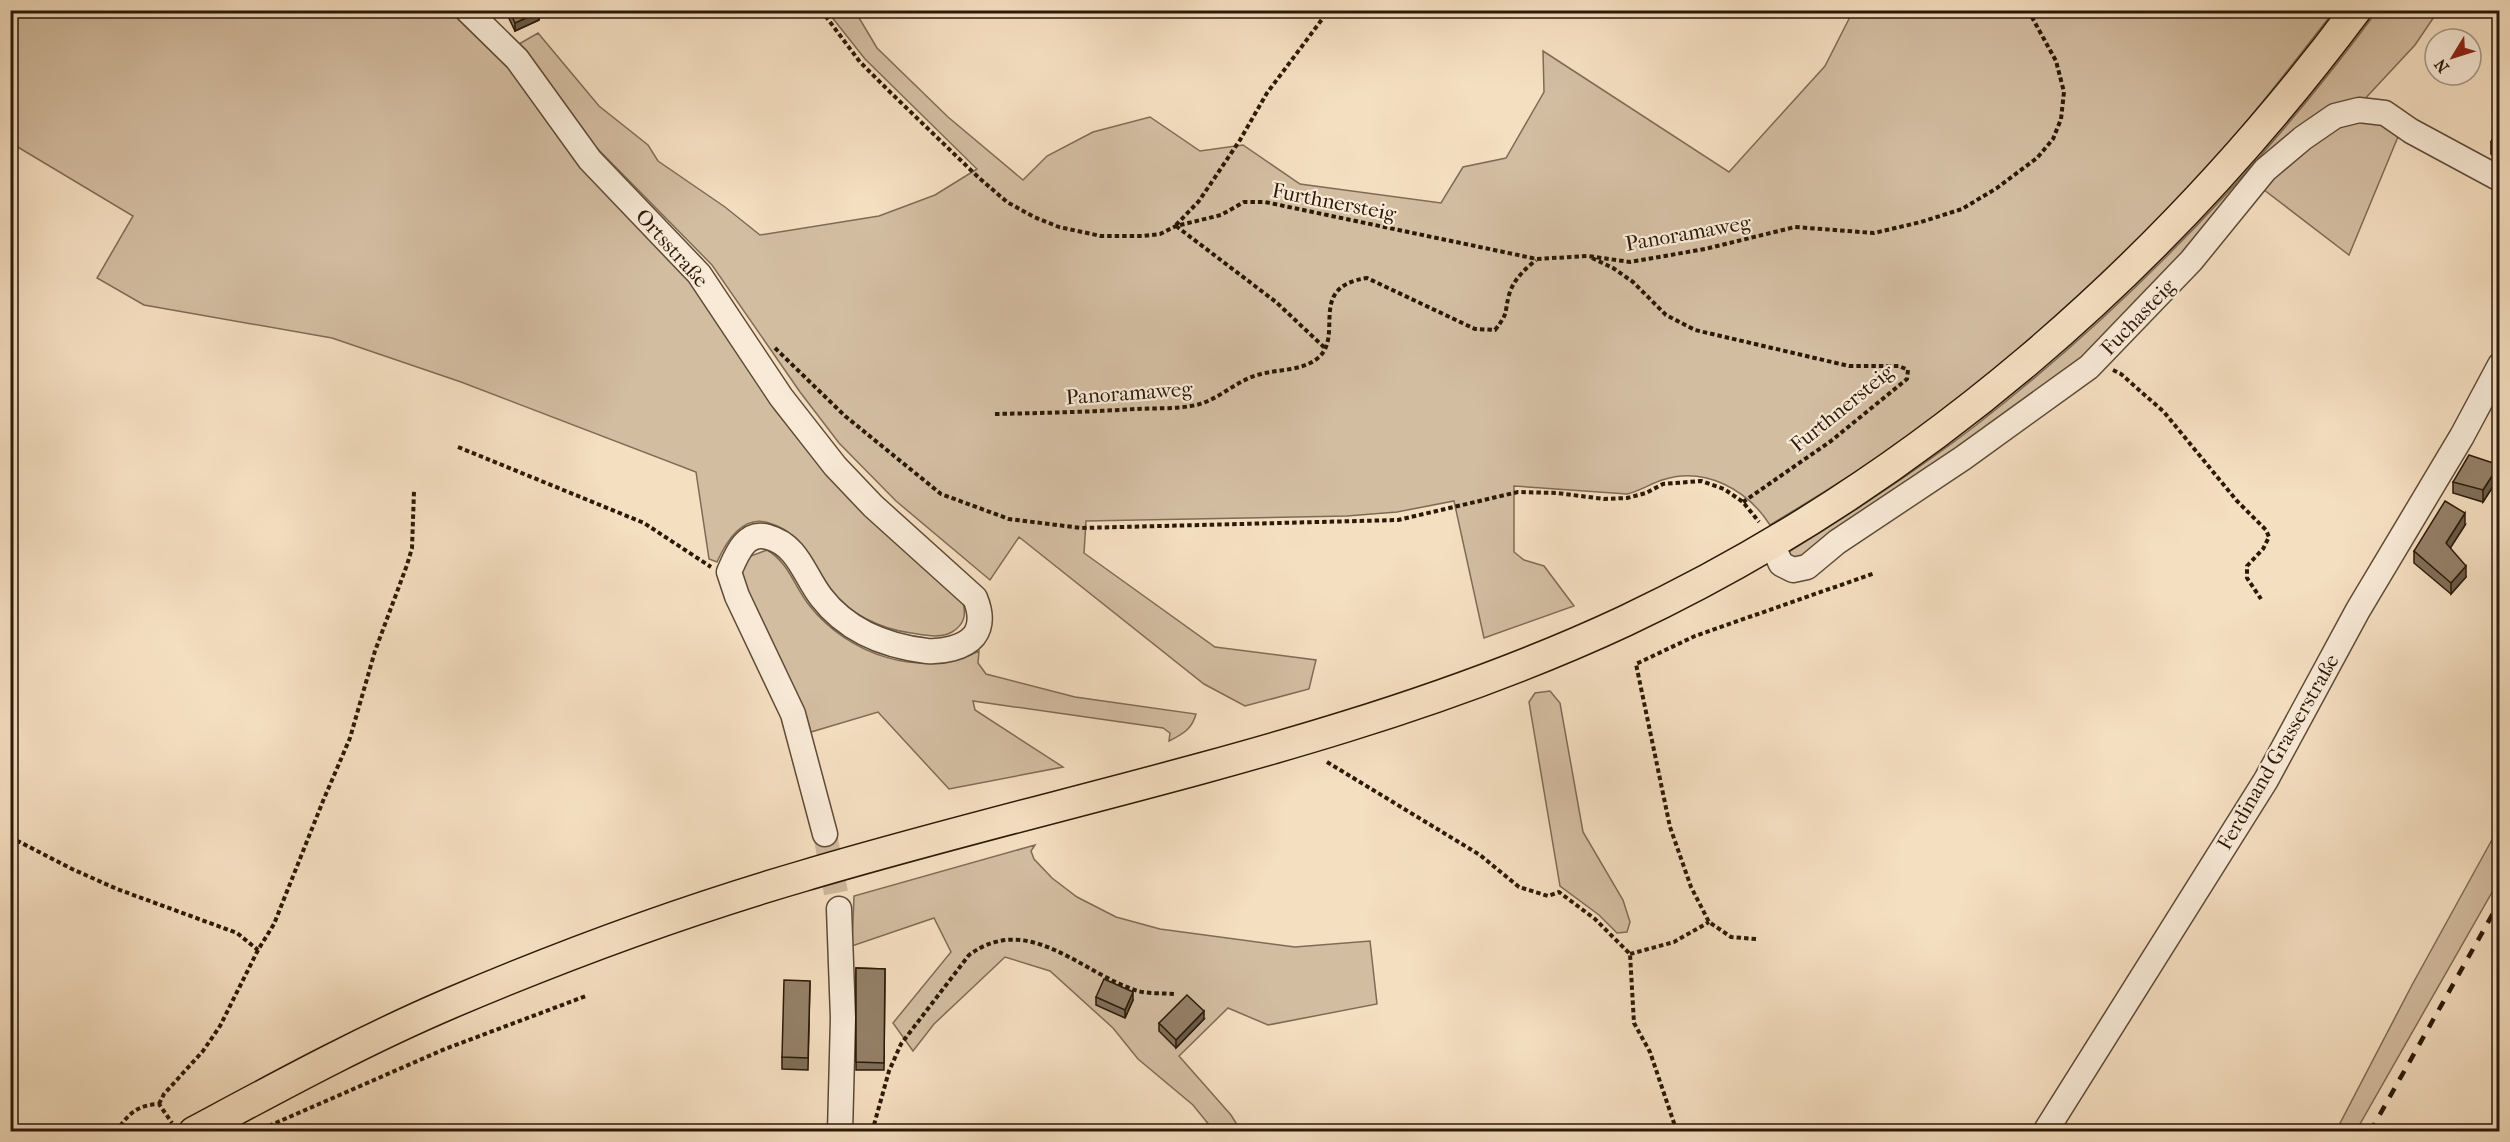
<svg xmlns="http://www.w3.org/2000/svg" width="2510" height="1142" font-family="'IM FELL French Canon',serif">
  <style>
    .green { fill: #d3bda1; stroke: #7f6b54; stroke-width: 1.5 }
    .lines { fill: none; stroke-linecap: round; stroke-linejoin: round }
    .minor-tunnel { stroke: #cdb79c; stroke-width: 24; stroke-dasharray: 24 12; stroke-linecap: butt }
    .minor-casing { stroke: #5e4a36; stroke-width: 27 }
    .major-casing { stroke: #2b1907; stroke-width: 33 }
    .path { stroke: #2b1907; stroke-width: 4; stroke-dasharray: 4.5 3; stroke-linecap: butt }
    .minor { stroke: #f8ead7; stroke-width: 24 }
    .major { stroke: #f5dfc1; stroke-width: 30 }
    .rail { stroke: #2b1907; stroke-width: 4.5; stroke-dasharray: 10 10; stroke-linecap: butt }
    .wall { fill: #7f6e59; stroke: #2b1907; stroke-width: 1.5 }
    .shaded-wall { fill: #685a49; stroke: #2b1907; stroke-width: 1.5 }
    .building { fill: #948068; stroke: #2b1907; stroke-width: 1.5 }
    .labels { text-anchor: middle; stroke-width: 4.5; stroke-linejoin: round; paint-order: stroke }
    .street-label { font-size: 21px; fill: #2b1907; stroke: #f8ead7 }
  </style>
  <rect width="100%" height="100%" fill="#f5dfc1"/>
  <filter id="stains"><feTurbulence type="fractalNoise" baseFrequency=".00333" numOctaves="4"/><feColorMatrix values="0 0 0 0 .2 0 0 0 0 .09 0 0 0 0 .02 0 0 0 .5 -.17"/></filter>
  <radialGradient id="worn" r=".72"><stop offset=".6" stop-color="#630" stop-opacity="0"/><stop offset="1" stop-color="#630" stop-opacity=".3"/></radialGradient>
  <path class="green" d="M 11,11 L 453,11 L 513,69 L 690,282 L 775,410 L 819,465 L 866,516 L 963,602 C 966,615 965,624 952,632 C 940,639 924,635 911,633 C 881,629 848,614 830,588 C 812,562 802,532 769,523 C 742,514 726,542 717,562 L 709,559 L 696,472 L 461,382 L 332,338 L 144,305 L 97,278 L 133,216 L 11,143 Z
    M 827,11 L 855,11 L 877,48 L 948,117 L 1023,180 L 1047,156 L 1093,132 L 1150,117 L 1200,151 L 1243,145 L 1300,184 L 1441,203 L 1463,167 L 1506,158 L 1544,92 L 1543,51 L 1729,172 L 1825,66 L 1853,11 L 2334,11 C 2286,73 2238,135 2184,193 C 2099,283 2005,366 1904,439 C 1861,470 1816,497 1770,525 C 1747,489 1704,466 1662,480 C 1650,484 1640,491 1627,494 L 1514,486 L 1514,552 L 1524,560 L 1544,566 L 1574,606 L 1484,638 L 1454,501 L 1397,512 L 1347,516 L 1086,521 L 1084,553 L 1215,647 L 1316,660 L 1309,689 L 1245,706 L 1204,684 L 1019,537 L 990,580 L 896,501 L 839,443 L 800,392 L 712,265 L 588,139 L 519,44 L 538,33 L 599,106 L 648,145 L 658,161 L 725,207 L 760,235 L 879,216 L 935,195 L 977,169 L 865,59 Z
    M 2377,11 L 2438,11 L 2415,45 L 2360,104 L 2332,112 L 2087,363 L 1794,566 L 1787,553 C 1852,513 1915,472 1975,426 C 2127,308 2263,165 2377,11 Z
    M 2360,116 L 2400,132 L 2349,255 L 2259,186 L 2307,143 Z
    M 767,550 C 789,563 794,586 809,605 C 848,655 922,680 979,651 L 978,663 L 986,674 L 1075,697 L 1196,714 C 1192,729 1183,734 1169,741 L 1170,733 L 1163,728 L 973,701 L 975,710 L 1063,767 L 949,789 L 878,712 L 811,732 L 804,710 L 746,592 L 740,572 L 748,557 Z
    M 1550,691 L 1560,703 L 1583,832 L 1623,900 L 1630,922 L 1627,932 L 1617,933 L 1599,915 L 1560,886 L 1529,702 L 1535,693 Z
    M 2499,827 L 2499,880 L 2356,1131 L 2336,1131 L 2412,985 Z
    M 1035,845 L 1031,851 L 1034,859 L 1052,878 L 1077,897 L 1116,917 L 1160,929 L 1295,947 L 1370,941 L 1377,1004 L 1268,1025 L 1228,1008 L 1179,1056 L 1231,1115 L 1241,1131 L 1214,1131 L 1193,1105 L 1138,1059 L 1113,1028 L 1050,971 L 1005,957 L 934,1024 L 913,1051 L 893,1023 L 951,952 L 934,918 L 852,946 L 854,896 Z"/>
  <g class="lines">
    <path class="minor-tunnel" d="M 825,834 L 839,909"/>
    <defs>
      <path id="minor" d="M 467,10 L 517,59 L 590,160 L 699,274 L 781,397 L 835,466 L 873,506 L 975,598 C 980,610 983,624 974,636 C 964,648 942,652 927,651 C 885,646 847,631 821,597 C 804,575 798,545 768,537 C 745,530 736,556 729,572 L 737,596 L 793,714 L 825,834
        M 1772,544 L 1781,564 L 1793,570 L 1807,567 L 1837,542 L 1963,458 L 2089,367 L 2191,261 L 2265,170 L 2303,138 L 2335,116 L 2359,110 L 2385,113 L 2411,131 L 2500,179
        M 839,909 L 843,1018 L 840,1132
        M 2045,1132 L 2266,780 L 2358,610 L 2462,436 L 2500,365"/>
      <path id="major" d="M 194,1132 C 278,1087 362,1041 451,1003 C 566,954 683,911 803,876 C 1078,794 1364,743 1625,621 C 1918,483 2163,268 2356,10"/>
    </defs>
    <use href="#minor" class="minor-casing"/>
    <use href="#major" class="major-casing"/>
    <path class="path" d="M 821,10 L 860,62 L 890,92 L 978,177 L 1007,202 L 1034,217 L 1059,227 L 1101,236 L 1143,236 L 1160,234 L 1176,226 L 1221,215 L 1244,202 L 1265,202 L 1537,259 L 1588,256 L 1630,262 L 1705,249 L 1795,227 L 1874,233 L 1921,222 L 1962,209 L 1997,188 L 2037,158 L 2053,139 L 2061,119 L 2064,92 L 2056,61 L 2028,10
      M 1176,225 L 1199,201 L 1240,140 L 1267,93 L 1329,10
      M 1176,226 L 1276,302 L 1326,349
      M 1592,258 L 1613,268 L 1633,282 L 1666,315 L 1695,330 L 1849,366 L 1899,366 L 1908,370 L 1907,379 L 1831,441 L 1743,502
      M 775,348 L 845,416 L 941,494 L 1009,519 L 1081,528 L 1398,520 L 1518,492 L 1557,493 L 1604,499 L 1627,498 L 1646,493 L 1663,484 L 1701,481 L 1724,489 L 1743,502 L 1759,522
      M 2113,370 L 2121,374 L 2164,412 L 2237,501 L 2266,530 L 2269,537 L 2263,549 L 2247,566 L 2247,578 L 2261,599
      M 995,414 C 1042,413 1089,412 1136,409 C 1154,408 1174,409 1191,406 C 1218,402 1235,380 1261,374 C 1280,369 1302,371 1318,358 C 1345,335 1306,287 1367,278 L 1475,329 L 1495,330 C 1509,312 1504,314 1509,295 C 1513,280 1525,269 1536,260
      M 458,447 L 644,523 L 711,567
      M 1327,762 L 1480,855 L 1519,887 L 1548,896 L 1559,892 L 1595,919 L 1630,954 L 1634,1023 L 1650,1052 L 1677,1132
      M 10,837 L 72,869 L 117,889 L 237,933 L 258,950
      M 1756,939 L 1731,937 L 1709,922 L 1691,887 L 1670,827 L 1636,664 L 1695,636 L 1875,573
      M 1630,954 L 1674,942 L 1709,922
      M 159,1104 L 164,1094 L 203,1051 L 220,1026 L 258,950 L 274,924 L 323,801 L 350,738 L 375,651 L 407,565 L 412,548 L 414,491
      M 116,1132 C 128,1114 137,1105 159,1104 L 172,1123
      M 255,1132 L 445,1049 L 586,996
      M 872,1132 L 889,1071 L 901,1044 L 969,955 C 1029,911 1082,974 1138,991 C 1149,994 1163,993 1175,994"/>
    <use href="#minor" class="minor"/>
    <use href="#major" class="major"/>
    <path class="rail" d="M 2370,1132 L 2500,901"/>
  </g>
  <path class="wall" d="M 505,10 L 539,10 L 539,20 L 515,31 Z
    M 2499,126 L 2499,159 L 2491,154 L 2491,142 Z
    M 2499,477 L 2483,502 L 2453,493 L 2453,482 Z
    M 2465,525 L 2450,548 L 2466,577 L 2451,594 L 2414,563 L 2414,551 Z
    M 856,968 L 885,969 L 884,1070 L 856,1070 Z
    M 810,981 L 808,1070 L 782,1069 L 782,1057 Z
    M 1096,997 L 1133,1000 L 1125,1018 L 1096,1005 Z
    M 1204,1019 L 1176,1048 L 1159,1031 L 1159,1023 Z"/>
  <path class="shaded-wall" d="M 539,12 L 539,20 L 515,31 L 515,23 Z
    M 2499,465 L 2499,477 L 2483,502 L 2483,490 Z
    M 2465,513 L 2465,525 L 2446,555 L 2446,543 Z
    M 2466,566 L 2466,577 L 2451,594 L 2451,583 Z
    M 1133,992 L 1133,1000 L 1125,1018 L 1125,1010 Z
    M 1204,1011 L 1204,1019 L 1176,1048 L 1176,1040 Z"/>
  <path class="building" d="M 509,10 L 539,10 L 539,12 L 515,23 Z
    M 2499,126 L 2499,147 L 2491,142 Z
    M 2469,455 L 2499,465 L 2483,490 L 2453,482 Z
    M 2445,501 L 2465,513 L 2446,543 L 2466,566 L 2451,583 L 2414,551 Z
    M 856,968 L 885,969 L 884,1063 L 856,1062 Z
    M 1104,979 L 1133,992 L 1125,1010 L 1096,997 Z
    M 784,980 L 810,981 L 808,1058 L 782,1057 Z
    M 1187,995 L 1204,1011 L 1176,1040 L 1159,1023 Z"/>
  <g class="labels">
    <g class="street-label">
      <text transform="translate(1334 202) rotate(11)" y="7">Furthnersteig</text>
      <text transform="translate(1688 233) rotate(-10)" y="7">Panoramaweg</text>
      <text transform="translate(672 248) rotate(48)" y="7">Ortsstraße</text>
      <text transform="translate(2138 317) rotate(-46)" y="7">Fuchasteig</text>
      <text transform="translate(1129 393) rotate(-4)" y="7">Panoramaweg</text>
      <text transform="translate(1842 408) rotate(-39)" y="7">Furthnersteig</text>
      <text transform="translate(2278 752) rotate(-60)" y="7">Ferdinand Grasserstraße</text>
    </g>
  </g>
  <rect width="2510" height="1142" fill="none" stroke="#f5dfc1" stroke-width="36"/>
  <rect x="12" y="12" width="2486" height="1118" fill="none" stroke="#2b1907" stroke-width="3"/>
  <rect x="18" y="18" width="2474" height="1106" fill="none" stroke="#2b1907" stroke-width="1.5"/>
  <g transform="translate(2453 57) rotate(232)"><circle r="28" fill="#f8ead7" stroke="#a69684" stroke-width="1.5"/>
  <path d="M0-4.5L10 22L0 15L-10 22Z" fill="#8f2418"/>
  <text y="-9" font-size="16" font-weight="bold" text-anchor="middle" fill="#2b1907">N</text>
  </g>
  <rect width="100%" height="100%" filter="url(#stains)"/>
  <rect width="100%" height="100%" fill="url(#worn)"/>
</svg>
